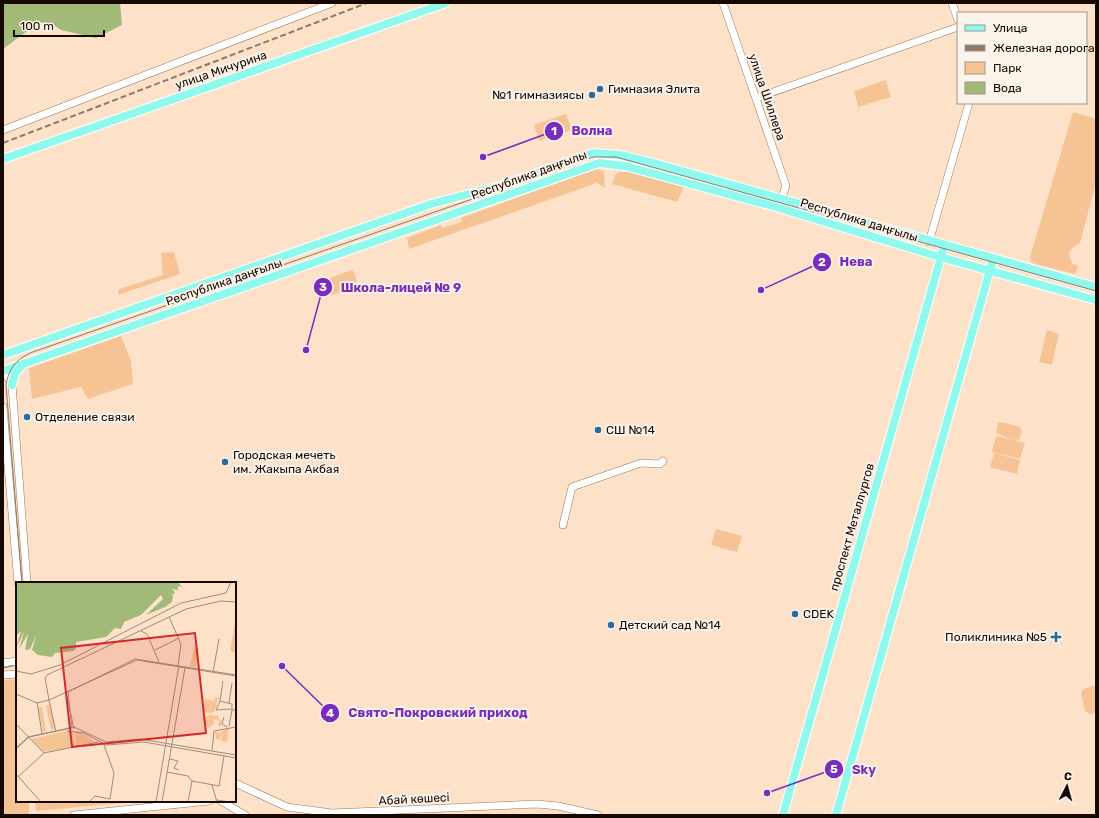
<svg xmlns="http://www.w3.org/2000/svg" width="1099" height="818" font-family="Rubik,sans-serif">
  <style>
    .green { fill: #f6c494 }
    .water { fill: #a1ba78 }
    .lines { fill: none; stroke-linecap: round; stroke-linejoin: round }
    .minor-casing { stroke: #9f7851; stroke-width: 8 }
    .major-casing { stroke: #fff; stroke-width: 10 }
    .minor { stroke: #fff; stroke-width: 7 }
    .major { stroke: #8ff9ee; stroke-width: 8 }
    .tram { stroke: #8e7968; stroke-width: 1 }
    .rail { stroke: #8e7968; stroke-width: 2; stroke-dasharray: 6 3; stroke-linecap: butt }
    .poi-dot { fill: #266ca1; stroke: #fcf3eb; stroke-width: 1.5 }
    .labels { text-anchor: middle; stroke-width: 4; stroke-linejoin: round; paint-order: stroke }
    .street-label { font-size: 12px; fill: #170800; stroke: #fcf3eb }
    .poi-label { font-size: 12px; fill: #170800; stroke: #fcf3eb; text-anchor: start }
    .inset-road { fill: none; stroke: #a18b79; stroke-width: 1 }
    .view { fill: #d62828; fill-opacity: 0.15; stroke: #d62828; stroke-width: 2 }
    .inset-edge { fill: none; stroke: #170800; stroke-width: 2 }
    .leader { fill: none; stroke: #7b2cbf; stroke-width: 1.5 }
    .callout-dot { fill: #7b2cbf; stroke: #fcf3eb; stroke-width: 1.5 }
    .mark-label { font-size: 12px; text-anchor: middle; font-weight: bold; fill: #fff }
    .callout-label { font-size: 13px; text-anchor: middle; font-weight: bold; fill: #7b2cbf; stroke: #fcf3eb; stroke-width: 4; stroke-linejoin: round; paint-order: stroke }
  </style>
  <rect width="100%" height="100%" fill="#fde2c9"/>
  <path class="green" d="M 886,80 L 891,97 L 858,107 L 854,91 Z
    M 1073,112 L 1096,119 L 1096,183 L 1080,243 L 1070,250 L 1069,256 L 1073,264 L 1078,266 L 1075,274 L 1032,263 L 1030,257 Z
    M 566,114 L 572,130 L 539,141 L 534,125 Z
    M 596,169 L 604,171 L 605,188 L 597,183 L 409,249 L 407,238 L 441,225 L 442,228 L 462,222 L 461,218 Z
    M 619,172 L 633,172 L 684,187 L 677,202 L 612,184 L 615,175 Z
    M 174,252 L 180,274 L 118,295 L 119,289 L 163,275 L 161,253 Z
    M 352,270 L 354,272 L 358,287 L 325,297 L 321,281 Z
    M 1047,330 L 1059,334 L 1052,365 L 1039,362 Z
    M 121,336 L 131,361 L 133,384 L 88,399 L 81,387 L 32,399 L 29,368 Z
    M 1002,422 L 1020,427 L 1022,432 L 1019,440 L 1012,439 L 1025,443 L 1020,459 L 992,452 L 996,436 L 1011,439 L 996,433 L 998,423 Z
    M 994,453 L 1020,460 L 1017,474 L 990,467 Z
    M 716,529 L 742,536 L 737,552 L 711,545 Z
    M 17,679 L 17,801 L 29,801 L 29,815 L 3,815 L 3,680 Z
    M 1096,685 L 1096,713 L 1089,714 L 1085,711 L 1081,693 L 1083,689 Z
    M 35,801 L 144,801 L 36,811 Z"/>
  <path class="water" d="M 3,3 L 120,3 L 122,25 L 96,38 L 61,30 L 54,25 L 39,22 L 3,49 Z"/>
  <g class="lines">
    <defs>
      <path id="minor" d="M 723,3 L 786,186 L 781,199
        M 952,3 L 958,20
        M 756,98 L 958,27
        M 3,130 L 332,3
        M 929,242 L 969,103
        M 4,371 L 12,385 L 27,583
        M 3,407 L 18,583
        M 563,525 L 572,487 L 641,463 L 660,464 L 663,461
        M 3,663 L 17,661
        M 3,675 L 17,674
        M 235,783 L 287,807 L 332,813 L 537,804 L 558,806 L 598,815
        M 221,801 L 245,815
        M 74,815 L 209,801"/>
      <path id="major" d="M 3,159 L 446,3
        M 3,355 L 431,204 L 506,184 L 593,153 L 620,155 L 657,164 L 1096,287
        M 3,371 L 599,163 L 625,166 L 776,207 L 940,257 L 1096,300
        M 12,385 L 15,373 L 22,365
        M 783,815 L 944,246
        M 836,815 L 993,259"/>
    </defs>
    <use href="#minor" class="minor-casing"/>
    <use href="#major" class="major-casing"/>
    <use href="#minor" class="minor"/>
    <use href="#major" class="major"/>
    <path class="tram" d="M 22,583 L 6,385 C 9,368 15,361 30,353 L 593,157 L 616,157 L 1096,291
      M 3,668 L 17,665"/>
    <path class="rail" d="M 3,143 L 367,3"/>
  </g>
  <g class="poi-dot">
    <circle cx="600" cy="89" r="4"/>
    <circle cx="592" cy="95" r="4"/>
    <circle cx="27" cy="417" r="4"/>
    <circle cx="598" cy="430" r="4"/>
    <circle cx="225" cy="462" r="4"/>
    <circle cx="795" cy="614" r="4"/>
    <circle cx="611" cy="625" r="4"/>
    <path d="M1054 631h4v4h4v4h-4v4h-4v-4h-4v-4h4z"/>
  </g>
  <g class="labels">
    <g class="street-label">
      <text transform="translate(221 70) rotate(-19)" y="4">улица Мичурина</text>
      <text transform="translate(767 97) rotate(71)" y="4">улица Шиллера</text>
      <text transform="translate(529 175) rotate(-20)" y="4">Республика даңғылы</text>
      <text transform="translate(859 220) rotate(17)" y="4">Республика даңғылы</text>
      <text transform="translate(224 282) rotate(-19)" y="4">Республика даңғылы</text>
      <text transform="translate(852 527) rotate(-74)" y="4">проспект Металлургов</text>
      <text transform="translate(414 799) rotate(-3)" y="4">Абай көшесі</text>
    </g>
    <g class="poi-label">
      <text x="608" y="93">Гимназия Элита</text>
      <text x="584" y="99" text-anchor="end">№1 гимназиясы</text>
      <text x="35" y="421">Отделение связи</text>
      <text x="606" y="434">СШ №14</text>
      <text x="233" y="459">Городская мечеть<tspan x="233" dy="14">им. Жакыпа Акбая</tspan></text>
      <text x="803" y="618">CDEK</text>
      <text x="619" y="629">Детский сад №14</text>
      <text x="1047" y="641" text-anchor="end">Поликлиника №5</text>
    </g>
  </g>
  <g transform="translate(16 582)">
    <rect width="220" height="220" fill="#fde2c9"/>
    <path d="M 220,36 L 220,72 L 214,68 ZM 178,65 L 183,66 L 180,85 L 174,84 ZM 199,115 L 204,116 L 201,118 L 199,129 L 195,131 L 187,130 L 189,117 L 198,119 ZM 34,122 L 39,147 L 35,148 L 30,124 ZM 22,125 L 26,125 L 30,149 L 27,150 ZM 192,133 L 203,134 L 202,137 L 206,138 L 205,145 L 201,143 L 204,139 L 197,137 L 198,142 L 193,146 L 192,145 L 186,137 L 191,134 L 193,137 ZM 213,145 L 211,160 L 205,159 L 206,151 L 203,158 L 200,157 L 199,150 L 203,151 ZM 56,148 L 59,165 L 28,170 L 15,157 ZM 59,149 L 68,152 L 79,160 L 60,164 Z" fill="#f6c494"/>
    <path d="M 0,0 L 162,0 L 166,5 L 162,4 L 162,8 L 156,7 L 159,10 L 157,13 L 153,10 L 157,14 L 156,20 L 149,25 L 130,33 L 147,17 L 145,13 L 125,33 L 108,40 L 105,47 L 99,46 L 90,55 L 60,60 L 60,67 L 57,69 L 39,71 L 36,75 L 22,73 L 16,68 L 20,54 L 14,67 L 9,68 L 12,52 L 3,67 L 8,50 L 0,66 L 5,49 L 0,54 Z" fill="#a1ba78"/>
    <path class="inset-road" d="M 153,35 L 165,62 L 162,83M 125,49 L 131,52 L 143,80M 139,68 L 163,56M 0,89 L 15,92 L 44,83 L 165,21 L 210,11 L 215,0M 197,90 L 203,57M 207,99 L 204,119 L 216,122 L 216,128M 50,110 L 58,147M 0,112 L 21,121 L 33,118 L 121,78 L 220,94M 33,118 L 40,150M 33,118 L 29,96 L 31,93 L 170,27 L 205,19 L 220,20M 204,119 L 200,128 L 215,127M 21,120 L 26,152M 213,121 L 216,101M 208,135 L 206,142 L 211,145M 0,142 L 28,171M 213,144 L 216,128 L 220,128M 51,149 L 68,151 L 90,163 L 128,160 L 220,176M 0,166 L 12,155 L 58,145 L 90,160 L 124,157 L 220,173M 0,167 L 13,155 L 56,146 L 52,110 L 119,77 L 220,93M 196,169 L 198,149 L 220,145M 154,177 L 162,179 L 158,186 L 163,188M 151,190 L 172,194 L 176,199M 0,192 L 25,220M 2,195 L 28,171 L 82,160M 196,203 L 201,220M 201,218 L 214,220M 73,220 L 79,214 L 94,217 L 98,191 L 88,163M 140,220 L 163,83M 146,220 L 169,86M 172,220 L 176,199 L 203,204 L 208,174"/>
    <path class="view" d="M 179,51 L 190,151 L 56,165 L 45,66 Z"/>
    <rect width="220" height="220" class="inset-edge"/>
  </g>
  <path class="leader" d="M483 157L554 131M761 290L822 262M306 350L323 287M282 666L330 713M767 793L834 769"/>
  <g class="callout-dot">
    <circle cx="483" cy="157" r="4"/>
    <circle cx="761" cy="290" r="4"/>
    <circle cx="306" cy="350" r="4"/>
    <circle cx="282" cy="666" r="4"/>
    <circle cx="767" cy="793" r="4"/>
    <circle cx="554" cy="131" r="10"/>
    <circle cx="822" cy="262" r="10"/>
    <circle cx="323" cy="287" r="10"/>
    <circle cx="330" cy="713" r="10"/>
    <circle cx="834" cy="769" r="10"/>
  </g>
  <g class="mark-label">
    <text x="554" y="135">1</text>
    <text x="822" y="266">2</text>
    <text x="323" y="291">3</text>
    <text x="330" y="717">4</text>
    <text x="834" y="773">5</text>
  </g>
  <g class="callout-label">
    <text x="592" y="135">Волна</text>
    <text x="856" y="266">Нева</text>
    <text x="401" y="292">Школа-лицей № 9</text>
    <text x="438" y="717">Свято-Покровский приход</text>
    <text x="864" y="774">Sky</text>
  </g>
  <rect width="1099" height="818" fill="none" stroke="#170800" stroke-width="8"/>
  <rect x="957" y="12" width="130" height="92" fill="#fcf3eb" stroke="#a0958d"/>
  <rect x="965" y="25" width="20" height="6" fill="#8ff9ee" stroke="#a0958d"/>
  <text x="993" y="32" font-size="12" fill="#170800">Улица</text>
  <rect x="965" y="45" width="20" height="6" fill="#8e7968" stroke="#a0958d"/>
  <text x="993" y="52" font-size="12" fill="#170800">Железная дорога</text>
  <rect x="965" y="62" width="20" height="12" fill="#f6c494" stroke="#a0958d"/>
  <text x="993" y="72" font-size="12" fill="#170800">Парк</text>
  <rect x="965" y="82" width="20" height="12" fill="#a1ba78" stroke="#a0958d"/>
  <text x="993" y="92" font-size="12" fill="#170800">Вода</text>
  <g transform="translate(1067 786) rotate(6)" stroke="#fcf3eb" stroke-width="3" paint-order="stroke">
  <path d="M0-3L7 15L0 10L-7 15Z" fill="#170800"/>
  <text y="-6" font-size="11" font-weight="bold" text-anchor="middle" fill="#170800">С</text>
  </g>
  <path d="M14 30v6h90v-6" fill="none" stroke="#170800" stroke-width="2"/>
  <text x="20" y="30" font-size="12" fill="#170800" stroke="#fcf3eb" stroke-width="3" paint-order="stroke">100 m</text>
</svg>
